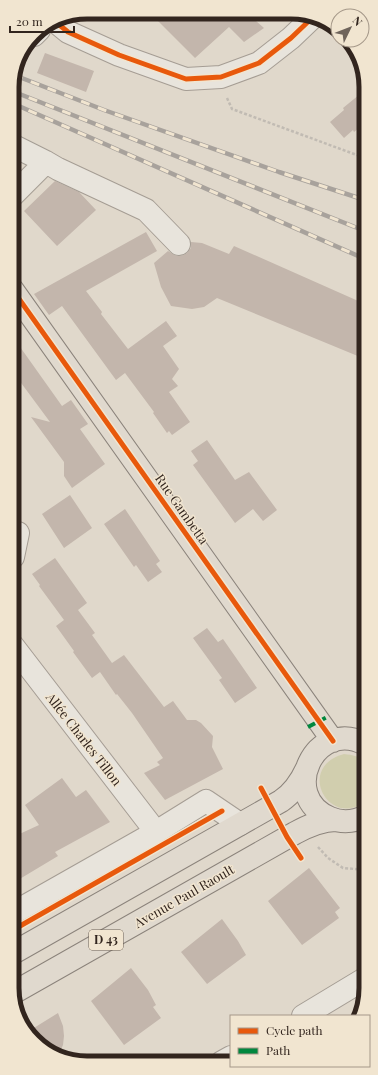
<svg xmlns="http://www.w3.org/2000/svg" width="378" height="1075" font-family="'Playfair Display',serif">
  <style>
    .green { fill: #d1ceae }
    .building { fill: #c3b6ac }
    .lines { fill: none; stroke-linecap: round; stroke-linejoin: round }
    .minor-casing { stroke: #a59d94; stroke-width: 24 }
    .major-casing { stroke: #8b837b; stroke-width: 24 }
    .path { stroke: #c1bbb3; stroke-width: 2.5; stroke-dasharray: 3 2; stroke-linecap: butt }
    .minor { stroke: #e8e4dc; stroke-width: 22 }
    .major { stroke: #e0d9ce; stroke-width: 22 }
    .rail-casing { stroke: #a8a29c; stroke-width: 4.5 }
    .rail { stroke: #f1e5d0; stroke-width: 3; stroke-dasharray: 9; stroke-linecap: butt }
    .quiet { stroke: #00873e; stroke-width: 4; stroke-dasharray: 8 4; stroke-linecap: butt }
    .cycleway-casing { stroke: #f1e5d0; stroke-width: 8 }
    .cycleway { stroke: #e8590c; stroke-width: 5 }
    .labels { text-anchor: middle; stroke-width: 3; stroke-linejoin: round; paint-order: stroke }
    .shield { fill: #f1e5d0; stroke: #6b5f53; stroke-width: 1 }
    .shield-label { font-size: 12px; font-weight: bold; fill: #32251e }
    .street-label { font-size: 13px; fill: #32251e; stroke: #f1e5d0 }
    .rim { fill: none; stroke: #32251e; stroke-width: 5 }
  </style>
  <rect width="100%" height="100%" fill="#e0d8cb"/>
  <path class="green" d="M 344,754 C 353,755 359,756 366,762 L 366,801 C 329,830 295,767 344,754 Z"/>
  <path class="building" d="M 149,12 L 247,13 L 264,28 L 244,42 L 229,27 L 195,58 Z
    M 45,53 L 94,71 L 86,92 L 37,73 Z
    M 365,90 L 365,123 L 354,132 L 353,130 L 344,138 L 330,122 L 344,110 L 343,108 Z
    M 55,181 L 79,192 L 96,210 L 57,246 L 24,211 Z
    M 146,232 L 157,251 L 86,291 L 102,312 L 101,314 L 128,349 L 166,321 L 177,336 L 163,346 L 179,369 L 172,379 L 178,386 L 169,392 L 190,422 L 172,435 L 169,431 L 167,433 L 153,413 L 154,412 L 125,373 L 116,380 L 62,306 L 49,315 L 34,294 Z
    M 191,242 L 202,243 L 229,254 L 234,246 L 365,304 L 365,359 L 217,298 L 204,307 L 192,309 L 171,306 L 161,287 L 154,263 L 168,251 L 176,256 L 182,256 L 187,253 L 191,248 Z
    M 13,337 L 62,406 L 71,400 L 88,424 L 80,429 L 105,464 L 72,488 L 64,476 L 64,462 L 31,417 L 50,422 L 13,372 Z
    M 207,440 L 235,480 L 249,472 L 277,510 L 263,521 L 253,509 L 235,523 L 193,465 L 198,461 L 191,451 Z
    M 70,495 L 92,528 L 64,548 L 42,514 Z
    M 125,509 L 160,561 L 156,564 L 162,572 L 148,582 L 136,565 L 134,567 L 104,524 Z
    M 55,558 L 87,603 L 78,610 L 95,633 L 92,635 L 112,663 L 124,655 L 164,707 L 173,701 L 187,720 L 196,720 L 201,723 L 213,736 L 212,747 L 223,769 L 165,800 L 144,773 L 160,765 L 157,762 L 163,758 L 132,713 L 117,694 L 116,695 L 100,672 L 92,678 L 73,652 L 74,651 L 56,626 L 64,620 L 39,586 L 40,585 L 32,574 Z
    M 207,628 L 218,642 L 223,639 L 257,688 L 235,703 L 219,680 L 222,678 L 193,638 Z
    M 62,778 L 76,797 L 86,790 L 110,822 L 55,852 L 58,856 L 13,883 L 13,837 L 39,825 L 25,805 Z
    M 309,868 L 340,908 L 335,912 L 339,918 L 302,945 L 268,901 Z
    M 222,919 L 238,941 L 246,955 L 207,984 L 181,952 Z
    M 131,968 L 148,990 L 156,1005 L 153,1007 L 161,1018 L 124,1045 L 91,1001 Z
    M 58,1013 L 63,1026 L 64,1036 L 63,1045 L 59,1054 L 34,1041 L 29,1031 Z"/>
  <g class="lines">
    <defs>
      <path id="minor" d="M 57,23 L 68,32 L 119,55 L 186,79 L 221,77 L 259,63 L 291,38 L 313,17
        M 34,35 L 39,30
        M 12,145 L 46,162 L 58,169 L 146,210 L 179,244
        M 12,196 L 46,162
        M 13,557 L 18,533
        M 13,646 L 156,832
        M 13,913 L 156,832 L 206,801 L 240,824
        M 303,1016 L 366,978
        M 222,1062 L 231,1057"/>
      <path id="major" d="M 12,289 L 333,741
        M 365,744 C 315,717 278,796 330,818 C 342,823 354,822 366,816
        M 13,953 L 281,801 C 293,793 301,781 307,768
        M 13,993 L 295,833 C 308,826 321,820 336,820"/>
    </defs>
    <use href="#minor" class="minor-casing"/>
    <use href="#major" class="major-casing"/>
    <path class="path" d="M 227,98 L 232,109 L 365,158
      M 318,847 L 328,858 L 343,868 L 366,870"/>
    <use href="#minor" class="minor"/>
    <use href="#major" class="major"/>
    <defs>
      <path id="rail" d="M 14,75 L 104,110 L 279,172 L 365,200
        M 12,91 L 365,231
        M 12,103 L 365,259"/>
    </defs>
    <use href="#rail" class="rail-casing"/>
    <use href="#rail" class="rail"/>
    <path class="quiet" d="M 308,727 L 329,716"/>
    <defs>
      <path id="cycleway" d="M 57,23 L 68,32 L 119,55 L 186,79 L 221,77 L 259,63 L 291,38 L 313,17
        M 12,289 L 333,741
        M 261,788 L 287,837 L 301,858
        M 13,930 L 222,811"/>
    </defs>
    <use href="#cycleway" class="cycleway-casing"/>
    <use href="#cycleway" class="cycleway"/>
  </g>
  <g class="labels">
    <rect class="shield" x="89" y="930" width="34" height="20" rx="3"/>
    <g class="shield-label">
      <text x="106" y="944">D 43</text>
    </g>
    <g class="street-label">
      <text transform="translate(182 509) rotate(55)" y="5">Rue Gambetta</text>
      <text transform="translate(84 739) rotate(52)" y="5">Allée Charles Tillon</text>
      <text transform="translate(184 896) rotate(-30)" y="5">Avenue Paul Raoult</text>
    </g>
  </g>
  <path d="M0 0H378V1075H0ZM87 19H291A68 68 0 0 1 359 87V988A68 68 0 0 1 291 1056H87A68 68 0 0 1 19 988V87A68 68 0 0 1 87 19Z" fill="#f1e5d0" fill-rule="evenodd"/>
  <path class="rim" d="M87 19H291A68 68 0 0 1 359 87V988A68 68 0 0 1 291 1056H87A68 68 0 0 1 19 988V87A68 68 0 0 1 87 19Z"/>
  <rect x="230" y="1015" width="140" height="52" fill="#f1e5d0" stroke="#a59889"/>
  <rect x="238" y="1028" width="20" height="6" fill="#e8590c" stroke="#a59889"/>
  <text x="266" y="1035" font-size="12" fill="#32251e">Cycle path</text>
  <rect x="238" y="1048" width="20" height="6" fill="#00873e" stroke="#a59889"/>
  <text x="266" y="1055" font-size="12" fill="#32251e">Path</text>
  <g transform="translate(350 28) rotate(47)"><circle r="19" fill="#f1e5d0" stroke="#a59889"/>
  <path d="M0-3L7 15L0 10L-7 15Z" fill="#6f645b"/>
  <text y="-6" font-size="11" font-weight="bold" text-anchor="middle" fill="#32251e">N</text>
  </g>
  <path d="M10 26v6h64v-6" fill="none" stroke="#32251e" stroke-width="2"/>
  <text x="16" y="26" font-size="12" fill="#32251e" stroke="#f1e5d0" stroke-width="3" paint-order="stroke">20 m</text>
</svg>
